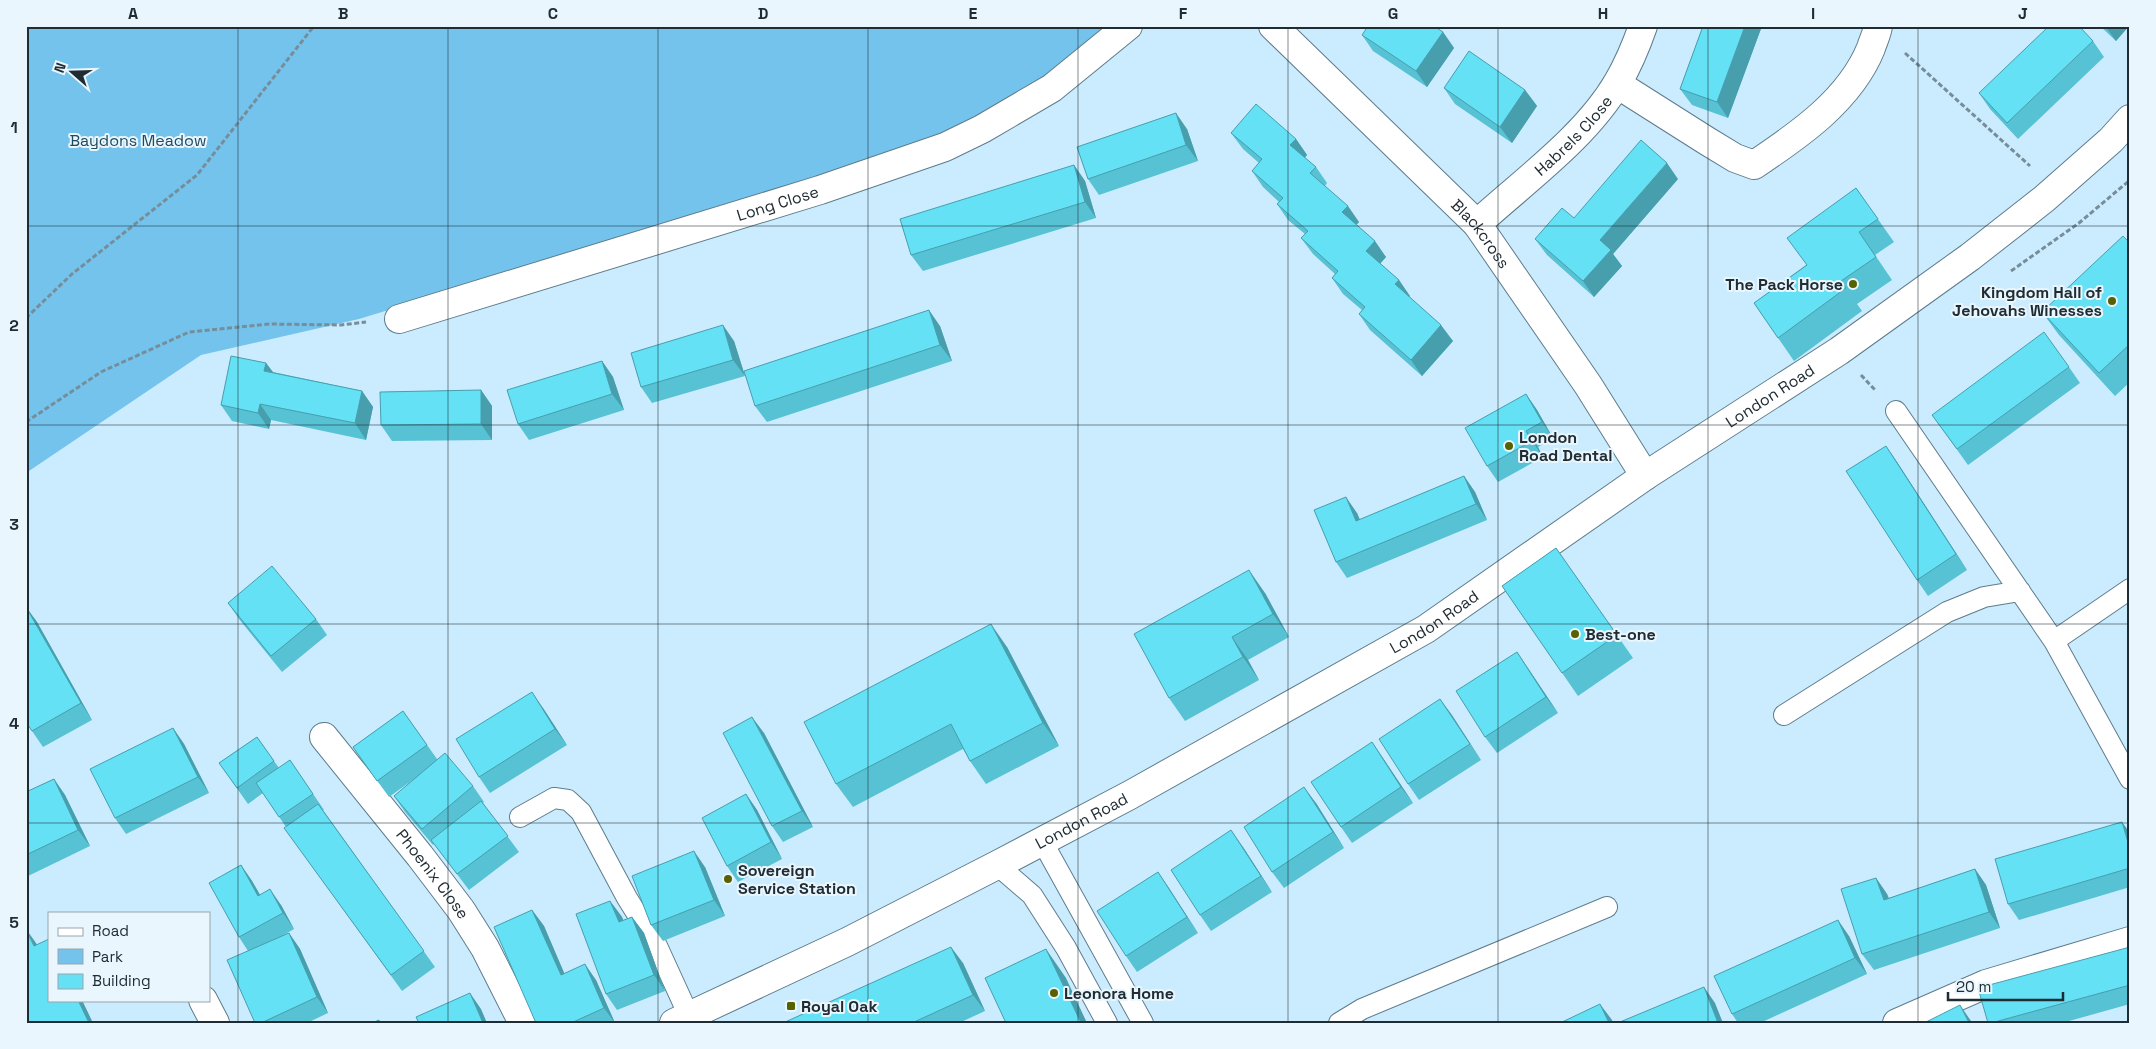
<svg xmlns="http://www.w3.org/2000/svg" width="2156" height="1049" font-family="'Space Grotesk',sans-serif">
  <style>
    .green { fill: #74c3ed }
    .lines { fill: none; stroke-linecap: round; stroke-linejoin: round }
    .service-casing { stroke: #5e7c8c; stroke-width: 22 }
    .minor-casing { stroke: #5e7c8c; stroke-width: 30 }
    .tertiary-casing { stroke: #5e7c8c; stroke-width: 30 }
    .path { stroke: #768d9a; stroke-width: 3; stroke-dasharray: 5 2.5; stroke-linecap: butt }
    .service { stroke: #fff; stroke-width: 20 }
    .minor { stroke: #fff; stroke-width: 28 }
    .tertiary { stroke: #fff; stroke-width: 28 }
    .wall { fill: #57c2d4 }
    .shaded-wall { fill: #479eac }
    .building { fill: #65e1f6; stroke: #479eac }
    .grid { fill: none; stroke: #202c33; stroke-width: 1; stroke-opacity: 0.55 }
    .poi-dot { fill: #566100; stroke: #e9f6fd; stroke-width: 2 }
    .labels { text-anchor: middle; stroke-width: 4; stroke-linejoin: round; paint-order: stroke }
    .street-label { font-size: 16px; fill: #202c33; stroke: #e9f6fd }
    .park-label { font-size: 16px; fill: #224a5f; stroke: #e9f6fd }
    .poi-label { font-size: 16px; font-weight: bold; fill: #202c33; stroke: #e9f6fd; text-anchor: start }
    .neatline { fill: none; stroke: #202c33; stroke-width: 2 }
    .grid-label { font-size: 16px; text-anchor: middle; font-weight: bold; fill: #202c33 }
  </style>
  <rect width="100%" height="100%" fill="#cbecfe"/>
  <path class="green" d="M 26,26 L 1113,26 L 1040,80 L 957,132 L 849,169 L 359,319 L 201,355 L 26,473 Z"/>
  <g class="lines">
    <defs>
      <path id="service" d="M 1896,411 L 2054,641 L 2130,779
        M 2054,641 L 2130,589
        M 1784,715 L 1947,612 L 1984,597 L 2020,591
        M 520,817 L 554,798 L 568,800 L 581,812 L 627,898 L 657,946 L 689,1016
        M 1042,841 L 1143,1023
        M 997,865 L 1032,895 L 1066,948 L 1107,1023
        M 1339,1023 L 1362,1009 L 1607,907"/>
      <g id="minor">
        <path id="s1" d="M 1273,26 L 1477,224 L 1588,385 L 1645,476"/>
        <path d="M 1617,84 L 1707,141 L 1735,158 L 1754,165 C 1799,135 1850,100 1871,48 C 1873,41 1877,34 1878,26"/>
        <path id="s2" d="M 1477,224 C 1524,181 1586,137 1618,82 C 1628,65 1636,46 1643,26"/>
        <path id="s3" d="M 399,319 L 820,190 L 945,147 L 982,129 L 1052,88 L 1128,26"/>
        <path id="s4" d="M 324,737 L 420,856 L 461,910 L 485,948 L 523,1023"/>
        <path d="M 203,1000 L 215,1023"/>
        <path d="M 1897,1023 L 1986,984 L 2130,941"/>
      </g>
      <g id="tertiary">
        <path id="s5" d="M 674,1023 L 847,942 L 997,865 L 1130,795 L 1426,629 L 1645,476 L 1839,351 L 1970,257 L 2044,199 L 2111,140 L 2130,119"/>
      </g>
    </defs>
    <use href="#service" class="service-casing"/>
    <use href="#minor" class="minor-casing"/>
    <use href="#tertiary" class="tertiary-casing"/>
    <path class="path" d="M 1905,53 L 2030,166
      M 2011,271 L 2079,223 L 2130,180
      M 26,318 L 72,274 L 197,175 L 314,26
      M 1861,375 L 1876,391
      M 26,422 L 101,372 L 189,332 L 269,324 L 341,325 L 366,322"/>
    <use href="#service" class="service"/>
    <use href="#minor" class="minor"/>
    <use href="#tertiary" class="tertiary"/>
  </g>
  <path class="wall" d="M 1703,26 L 1762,26 L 1728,118 L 1692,105 L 1680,89 Z
    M 2100,26 L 2129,26 L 2116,41 Z
    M 1443,32 L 1454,48 L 1427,87 L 1373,51 L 1362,35 Z
    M 2093,41 L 2104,57 L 2018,139 L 1990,109 L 1979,93 Z
    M 1444,88 L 1525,90 L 1537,106 L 1512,143 L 1455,104 Z
    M 1187,129 L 1198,161 L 1099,195 L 1088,179 Z
    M 1231,133 L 1296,139 L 1307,155 L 1305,158 L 1316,167 L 1327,183 L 1325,186 L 1359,222 L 1356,225 L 1386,257 L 1380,264 L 1399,280 L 1410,297 L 1453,341 L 1422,376 L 1370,330 L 1359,314 L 1362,310 L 1343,294 L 1332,278 L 1335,274 L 1313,254 L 1301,238 L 1305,234 L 1288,220 L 1277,204 L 1279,202 L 1263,187 L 1252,171 L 1259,163 L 1243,149 Z
    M 1074,165 L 1085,181 L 1096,218 L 923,271 L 911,255 Z
    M 1678,179 L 1613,254 L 1622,266 L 1594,297 L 1547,255 L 1535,239 L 1574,218 Z
    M 1856,188 L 1894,242 L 1875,255 L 1892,280 L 1857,304 L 1862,311 L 1794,361 L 1754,303 L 1806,265 Z
    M 2130,243 L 2130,382 L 2115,396 L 2059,335 L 2042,312 Z
    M 940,326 L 952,361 L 767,422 L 755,406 Z
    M 734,341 L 745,376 L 652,403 L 641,387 Z
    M 602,361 L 613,377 L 624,410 L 529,440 L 518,424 Z
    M 266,363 L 273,372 L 362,391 L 373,407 L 366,440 L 271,420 L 269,429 L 232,421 L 221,405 Z
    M 2069,367 L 2080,383 L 1968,465 L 1932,415 Z
    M 481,390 L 492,406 L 492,440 L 392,441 L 381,425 Z
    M 1526,394 L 1537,410 L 1553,438 L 1538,447 L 1543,457 L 1498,482 L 1487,466 Z
    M 1886,446 L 1897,462 L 1967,570 L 1928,596 L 1917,580 Z
    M 1464,476 L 1475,492 L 1487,520 L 1347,578 L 1336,562 L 1357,513 L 1360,520 Z
    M 1556,548 L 1633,658 L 1578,696 L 1502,586 Z
    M 1265,593 L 1289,637 L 1248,660 L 1259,680 L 1185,721 L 1169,698 Z
    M 228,603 L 316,619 L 327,635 L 282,672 L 239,619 Z
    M 26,607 L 37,622 L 92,720 L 43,747 L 32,731 Z
    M 1007,647 L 1059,746 L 986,784 L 970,761 L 963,749 L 853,807 L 836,784 Z
    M 1517,652 L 1558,713 L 1497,753 L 1485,737 Z
    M 1440,699 L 1481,760 L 1419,800 L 1408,784 Z
    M 543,708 L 567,745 L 490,793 L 479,777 Z
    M 403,711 L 437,759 L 473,786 L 484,802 L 483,803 L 519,852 L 469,890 L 434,844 L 433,845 L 405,812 L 394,796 L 414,779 L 389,797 L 353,747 Z
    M 173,728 L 184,744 L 209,793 L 126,834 L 115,818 Z
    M 764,733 L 813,827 L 783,842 L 772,826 Z
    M 257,737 L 279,768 L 290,760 L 324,810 L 323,810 L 435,967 L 402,991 L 296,844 L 286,827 L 263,793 L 248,804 L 219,763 Z
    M 1372,742 L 1413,803 L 1352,843 L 1341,827 Z
    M 54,779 L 65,795 L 90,846 L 26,877 L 26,792 Z
    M 746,794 L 757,810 L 782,859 L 738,882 L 727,866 Z
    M 1316,803 L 1344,848 L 1284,888 L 1272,872 Z
    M 2130,833 L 2130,887 L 2019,920 L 2008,904 Z
    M 1243,847 L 1272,892 L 1211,931 L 1200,915 Z
    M 241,865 L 252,881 L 260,895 L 281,905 L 294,929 L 282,936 L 289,933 L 300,949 L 328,1013 L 307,1023 L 255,1023 L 248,951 L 239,937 Z
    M 705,867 L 725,916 L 663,941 L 651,925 Z
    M 1975,869 L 1986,885 L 2000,928 L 1874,970 L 1862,954 L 1876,878 L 1887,894 L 1889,898 Z
    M 1158,872 L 1198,933 L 1137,972 L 1126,956 Z
    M 610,901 L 622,917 L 623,920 L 632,917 L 644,933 L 665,991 L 617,1010 L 606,994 Z
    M 532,910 L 544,926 L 564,974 L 596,980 L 615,1023 L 536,1023 Z
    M 1849,936 L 1867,974 L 1760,1023 L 1738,1023 L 1732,1014 Z
    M 2130,947 L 2130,1004 L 2062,1023 L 1988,1023 Z
    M 963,963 L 985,1011 L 959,1023 L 783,1023 Z"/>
  <path class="shaded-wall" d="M 1745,26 L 1762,26 L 1728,118 L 1717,102 Z
    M 2105,26 L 2129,26 L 2116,41 Z
    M 1443,32 L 1454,48 L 1427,87 L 1416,71 Z
    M 1525,90 L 1537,106 L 1512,143 L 1500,127 Z
    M 1176,113 L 1187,129 L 1198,161 L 1186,145 Z
    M 1296,139 L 1307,155 L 1301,161 L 1290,145 Z
    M 1667,163 L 1678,179 L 1613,254 L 1622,266 L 1594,297 L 1583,281 L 1600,240 Z
    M 1074,165 L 1085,181 L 1096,218 L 1085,202 Z
    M 1348,206 L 1359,222 L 1353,228 L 1342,212 Z
    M 1375,241 L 1386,257 L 1377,267 L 1366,251 Z
    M 1399,280 L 1410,296 L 1407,300 L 1395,284 Z
    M 929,310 L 940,326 L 952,361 L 940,345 Z
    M 723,325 L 734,341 L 745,376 L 733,360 Z
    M 1441,325 L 1453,341 L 1422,376 L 1411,360 Z
    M 602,361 L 613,377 L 624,410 L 612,394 Z
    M 266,363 L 278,379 L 264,371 Z
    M 481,390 L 492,406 L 492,440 L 481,424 Z
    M 362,391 L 373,407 L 366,440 L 355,423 Z
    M 1526,394 L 1537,410 L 1553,438 L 1542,422 Z
    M 260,404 L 271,420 L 269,429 L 258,413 Z
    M 1526,431 L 1538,447 L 1543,457 L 1532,441 Z
    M 1886,446 L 1897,462 L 1967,570 L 1956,554 Z
    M 1464,476 L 1475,492 L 1487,520 L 1476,504 Z
    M 1346,497 L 1357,513 L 1367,537 L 1356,521 Z
    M 1249,570 L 1265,593 L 1289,637 L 1273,614 Z
    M 26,607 L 37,622 L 92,720 L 81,703 Z
    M 991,624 L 1007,647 L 1059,746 L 1043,723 Z
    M 1232,637 L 1248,660 L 1259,680 L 1243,657 Z
    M 1517,652 L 1528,668 L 1558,713 L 1546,697 Z
    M 532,692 L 543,708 L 567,745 L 555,729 Z
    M 1440,699 L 1452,715 L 1481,760 L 1470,744 Z
    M 752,717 L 764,733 L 813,827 L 802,811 Z
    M 173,728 L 184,744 L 209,793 L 198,777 Z
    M 1372,742 L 1383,758 L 1413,803 L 1401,787 Z
    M 54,779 L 65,795 L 90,846 L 78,830 Z
    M 1304,787 L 1316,803 L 1344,848 L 1333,832 Z
    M 746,794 L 757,810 L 782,859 L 771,842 Z
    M 2122,822 L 2130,833 L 2130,849 Z
    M 1231,830 L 1243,847 L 1272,892 L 1261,876 Z
    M 694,851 L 705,867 L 725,916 L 714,900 Z
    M 241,865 L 252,881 L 270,912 L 258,896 Z
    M 1975,869 L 1986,885 L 2000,928 L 1989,912 Z
    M 1158,872 L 1169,888 L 1198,933 L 1187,917 Z
    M 1876,878 L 1887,894 L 1895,916 L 1884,900 Z
    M 270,889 L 281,905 L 294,929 L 283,913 Z
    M 610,901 L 622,917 L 630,938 L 619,922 Z
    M 532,910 L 544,926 L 572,991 L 561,975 Z
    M 632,917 L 644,933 L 665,991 L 654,975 Z
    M 1838,920 L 1849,936 L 1867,974 L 1855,958 Z
    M 26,929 L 36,943 L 45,962 L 34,946 Z
    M 289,933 L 300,949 L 328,1013 L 317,997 Z
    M 951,947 L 963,963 L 985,1011 L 973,995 Z
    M 1046,949 L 1066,978 L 1087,1023 L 1081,1023 Z
    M 585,964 L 596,980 L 615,1023 L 604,1008 Z
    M 1704,987 L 1715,1003 L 1723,1023 L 1718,1023 Z
    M 470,993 L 481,1009 L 487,1023 L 483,1023 Z
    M 78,1000 L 82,1000 L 93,1023 L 89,1023 Z
    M 1600,1004 L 1612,1020 L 1613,1023 L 1609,1023 Z
    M 1960,1005 L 1971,1021 L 1972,1023 L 1969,1023 Z"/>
  <path class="building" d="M 1368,26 L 1434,26 L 1443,32 L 1416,71 L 1362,35 Z
    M 1703,26 L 1745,26 L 1717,102 L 1680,89 Z
    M 2049,26 L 2079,26 L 2093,41 L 2007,123 L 1979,93 Z
    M 1469,51 L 1525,90 L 1500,127 L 1444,88 Z
    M 1256,104 L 1296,139 L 1290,145 L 1316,167 L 1310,173 L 1348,206 L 1342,212 L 1375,241 L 1366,251 L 1399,280 L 1395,284 L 1441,325 L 1411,360 L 1359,314 L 1365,307 L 1332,278 L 1338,271 L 1301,238 L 1308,231 L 1277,204 L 1283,198 L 1252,171 L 1262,159 L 1231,133 Z
    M 1176,113 L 1186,145 L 1088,179 L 1077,147 Z
    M 1641,140 L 1667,163 L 1600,240 L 1611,250 L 1583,281 L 1535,239 L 1562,208 L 1574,218 Z
    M 1074,165 L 1085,202 L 911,255 L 900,219 Z
    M 1856,188 L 1878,219 L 1859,232 L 1876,257 L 1841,281 L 1846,288 L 1778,338 L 1754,303 L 1807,265 L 1787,238 Z
    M 2123,236 L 2130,243 L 2130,344 L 2099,373 L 2042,312 Z
    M 929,310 L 940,345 L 755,406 L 744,371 Z
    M 723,325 L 733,360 L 641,387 L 631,353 Z
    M 2044,332 L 2069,367 L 1957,449 L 1932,415 Z
    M 231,356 L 266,363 L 264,371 L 362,391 L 355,423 L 260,404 L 258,413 L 221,405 Z
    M 602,361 L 612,394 L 518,424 L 507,390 Z
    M 481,390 L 481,424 L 381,425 L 380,392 Z
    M 1526,394 L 1542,422 L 1526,431 L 1532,441 L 1487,466 L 1465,428 Z
    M 1886,446 L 1956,554 L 1917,580 L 1846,471 Z
    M 1464,476 L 1476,504 L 1336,562 L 1314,510 L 1346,497 L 1356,521 Z
    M 1556,548 L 1617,635 L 1562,673 L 1502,586 Z
    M 272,566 L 316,619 L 271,656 L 228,603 Z
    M 1249,570 L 1273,614 L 1232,637 L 1243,657 L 1169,698 L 1134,634 Z
    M 26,607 L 81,703 L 32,731 L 26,722 Z
    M 991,624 L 1043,723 L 970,761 L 951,724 L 836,784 L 804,722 Z
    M 1517,652 L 1546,697 L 1485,737 L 1456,691 Z
    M 532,692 L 555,729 L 479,777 L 456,739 Z
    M 1440,699 L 1470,744 L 1408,784 L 1379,739 Z
    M 403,711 L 427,745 L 377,781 L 353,747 Z
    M 752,717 L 802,811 L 772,826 L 723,733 Z
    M 173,728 L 198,777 L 115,818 L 90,769 Z
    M 257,737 L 274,761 L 237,788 L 219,763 Z
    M 1372,742 L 1401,787 L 1341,827 L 1311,782 Z
    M 445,753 L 473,786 L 422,829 L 394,796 Z
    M 290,760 L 313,794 L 279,817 L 256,783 Z
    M 54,779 L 78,830 L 26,855 L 26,792 Z
    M 1304,787 L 1333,832 L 1272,872 L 1244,827 Z
    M 746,794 L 771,842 L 727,866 L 702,818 Z
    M 481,801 L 508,836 L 457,874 L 431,840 Z
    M 318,804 L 424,951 L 391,975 L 284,828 Z
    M 2122,822 L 2130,849 L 2130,868 L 2008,904 L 1995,859 Z
    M 1231,830 L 1261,876 L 1200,915 L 1171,870 Z
    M 694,851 L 714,900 L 651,925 L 632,876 Z
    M 241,865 L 258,896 L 270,889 L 283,913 L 239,937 L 209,883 Z
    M 1975,869 L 1989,912 L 1862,954 L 1841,889 L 1876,878 L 1884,900 Z
    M 1158,872 L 1187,917 L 1126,956 L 1097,911 Z
    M 610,901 L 619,922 L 632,917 L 654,975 L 606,994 L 576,914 Z
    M 532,910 L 561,975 L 585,964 L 604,1008 L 571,1023 L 536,1023 L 494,927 Z
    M 1838,920 L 1855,958 L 1732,1014 L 1714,976 Z
    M 26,930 L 34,946 L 49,939 L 49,1000 L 78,1000 L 89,1023 L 26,1023 Z
    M 289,933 L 317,997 L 261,1023 L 255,1023 L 227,960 Z
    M 951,947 L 973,995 L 912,1023 L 783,1023 Z
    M 2130,947 L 2130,985 L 1991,1023 L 1988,1023 L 1978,988 Z
    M 1046,949 L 1081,1023 L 1006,1023 L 985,978 Z
    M 1704,987 L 1718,1023 L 1620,1023 L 1620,1022 Z
    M 470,993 L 483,1023 L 419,1023 L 416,1017 Z
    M 1600,1004 L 1609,1023 L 1560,1023 Z
    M 1960,1005 L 1969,1023 L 1924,1023 Z
    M 379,1020 L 380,1023 L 372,1023 Z"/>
  <path class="grid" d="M 238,26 L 238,1023M 448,26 L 448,1023M 658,26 L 658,1023M 868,26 L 868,1023M 1078,26 L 1078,1023M 1288,26 L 1288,1023M 1498,26 L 1498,1023M 1708,26 L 1708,1023M 1918,26 L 1918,1023M 26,226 L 2130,226M 26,425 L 2130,425M 26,624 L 2130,624M 26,823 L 2130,823"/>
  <g class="poi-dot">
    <circle cx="1853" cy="284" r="5"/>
    <circle cx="2112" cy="301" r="5"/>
    <circle cx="1509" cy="446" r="5"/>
    <circle cx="1575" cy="634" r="5"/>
    <circle cx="728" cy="879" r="5"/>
    <circle cx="1054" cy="993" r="5"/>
    <rect x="786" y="1001" width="10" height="10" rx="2.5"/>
  </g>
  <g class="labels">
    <g class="street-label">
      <text dy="6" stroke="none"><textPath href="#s2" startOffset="131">Habrels Close</textPath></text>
      <text dy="6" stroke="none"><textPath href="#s3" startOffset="396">Long Close</textPath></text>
      <text dy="6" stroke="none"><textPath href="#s1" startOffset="294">Blackcross</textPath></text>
      <text dy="6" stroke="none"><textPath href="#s5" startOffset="1265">London Road</textPath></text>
      <text dy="6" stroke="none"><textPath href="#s5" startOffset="860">London Road</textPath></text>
      <text dy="6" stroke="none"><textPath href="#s5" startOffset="455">London Road</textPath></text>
      <text dy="6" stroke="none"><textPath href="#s4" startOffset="175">Phoenix Close</textPath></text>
    </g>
    <g class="park-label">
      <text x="138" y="146">Baydons Meadow</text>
    </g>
    <g class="poi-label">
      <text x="1843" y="290" text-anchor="end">The Pack Horse</text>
      <text x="2102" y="298" text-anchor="end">Kingdom Hall of<tspan x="2102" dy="18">Jehovahs Winesses</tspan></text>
      <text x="1519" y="443">London<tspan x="1519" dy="18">Road Dental</tspan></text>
      <text x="1585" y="640">Best-one</text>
      <text x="738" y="876">Sovereign<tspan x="738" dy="18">Service Station</tspan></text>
      <text x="1064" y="999">Leonora Home</text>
      <text x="801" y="1012">Royal Oak</text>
    </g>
  </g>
  <rect width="2156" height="1049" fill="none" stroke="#e9f6fd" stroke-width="55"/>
  <rect x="48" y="912" width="162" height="90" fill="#e9f6fd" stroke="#99a5ac"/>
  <rect x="58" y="928" width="25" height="8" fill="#ffffff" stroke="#99a5ac"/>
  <text x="92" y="936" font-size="15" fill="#202c33">Road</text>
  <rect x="58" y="949" width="25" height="15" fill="#74c3ed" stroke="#99a5ac"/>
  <text x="92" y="962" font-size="15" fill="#202c33">Park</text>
  <rect x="58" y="974" width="25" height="15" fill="#65e1f6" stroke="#99a5ac"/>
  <text x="92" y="986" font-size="15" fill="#202c33">Building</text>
  <g transform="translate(72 72) rotate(290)" stroke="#e9f6fd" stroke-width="4" paint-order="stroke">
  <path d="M0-4L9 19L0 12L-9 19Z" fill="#202c33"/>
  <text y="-8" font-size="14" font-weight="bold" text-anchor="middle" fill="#202c33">N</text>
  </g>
  <path d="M1948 992v8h115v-8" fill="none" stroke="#202c33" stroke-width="2.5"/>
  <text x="1956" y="992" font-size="15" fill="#202c33" stroke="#e9f6fd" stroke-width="4" paint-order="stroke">20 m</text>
  <rect x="28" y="28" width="2100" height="994" class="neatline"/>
  <g class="grid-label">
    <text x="133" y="19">A</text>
    <text x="343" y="19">B</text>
    <text x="553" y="19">C</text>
    <text x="763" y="19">D</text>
    <text x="973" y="19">E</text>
    <text x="1183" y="19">F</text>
    <text x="1393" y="19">G</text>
    <text x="1603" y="19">H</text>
    <text x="1813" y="19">I</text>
    <text x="2023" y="19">J</text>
    <text x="14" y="133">1</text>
    <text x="14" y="331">2</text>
    <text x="14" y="530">3</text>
    <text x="14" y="729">4</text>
    <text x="14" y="928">5</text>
  </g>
</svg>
